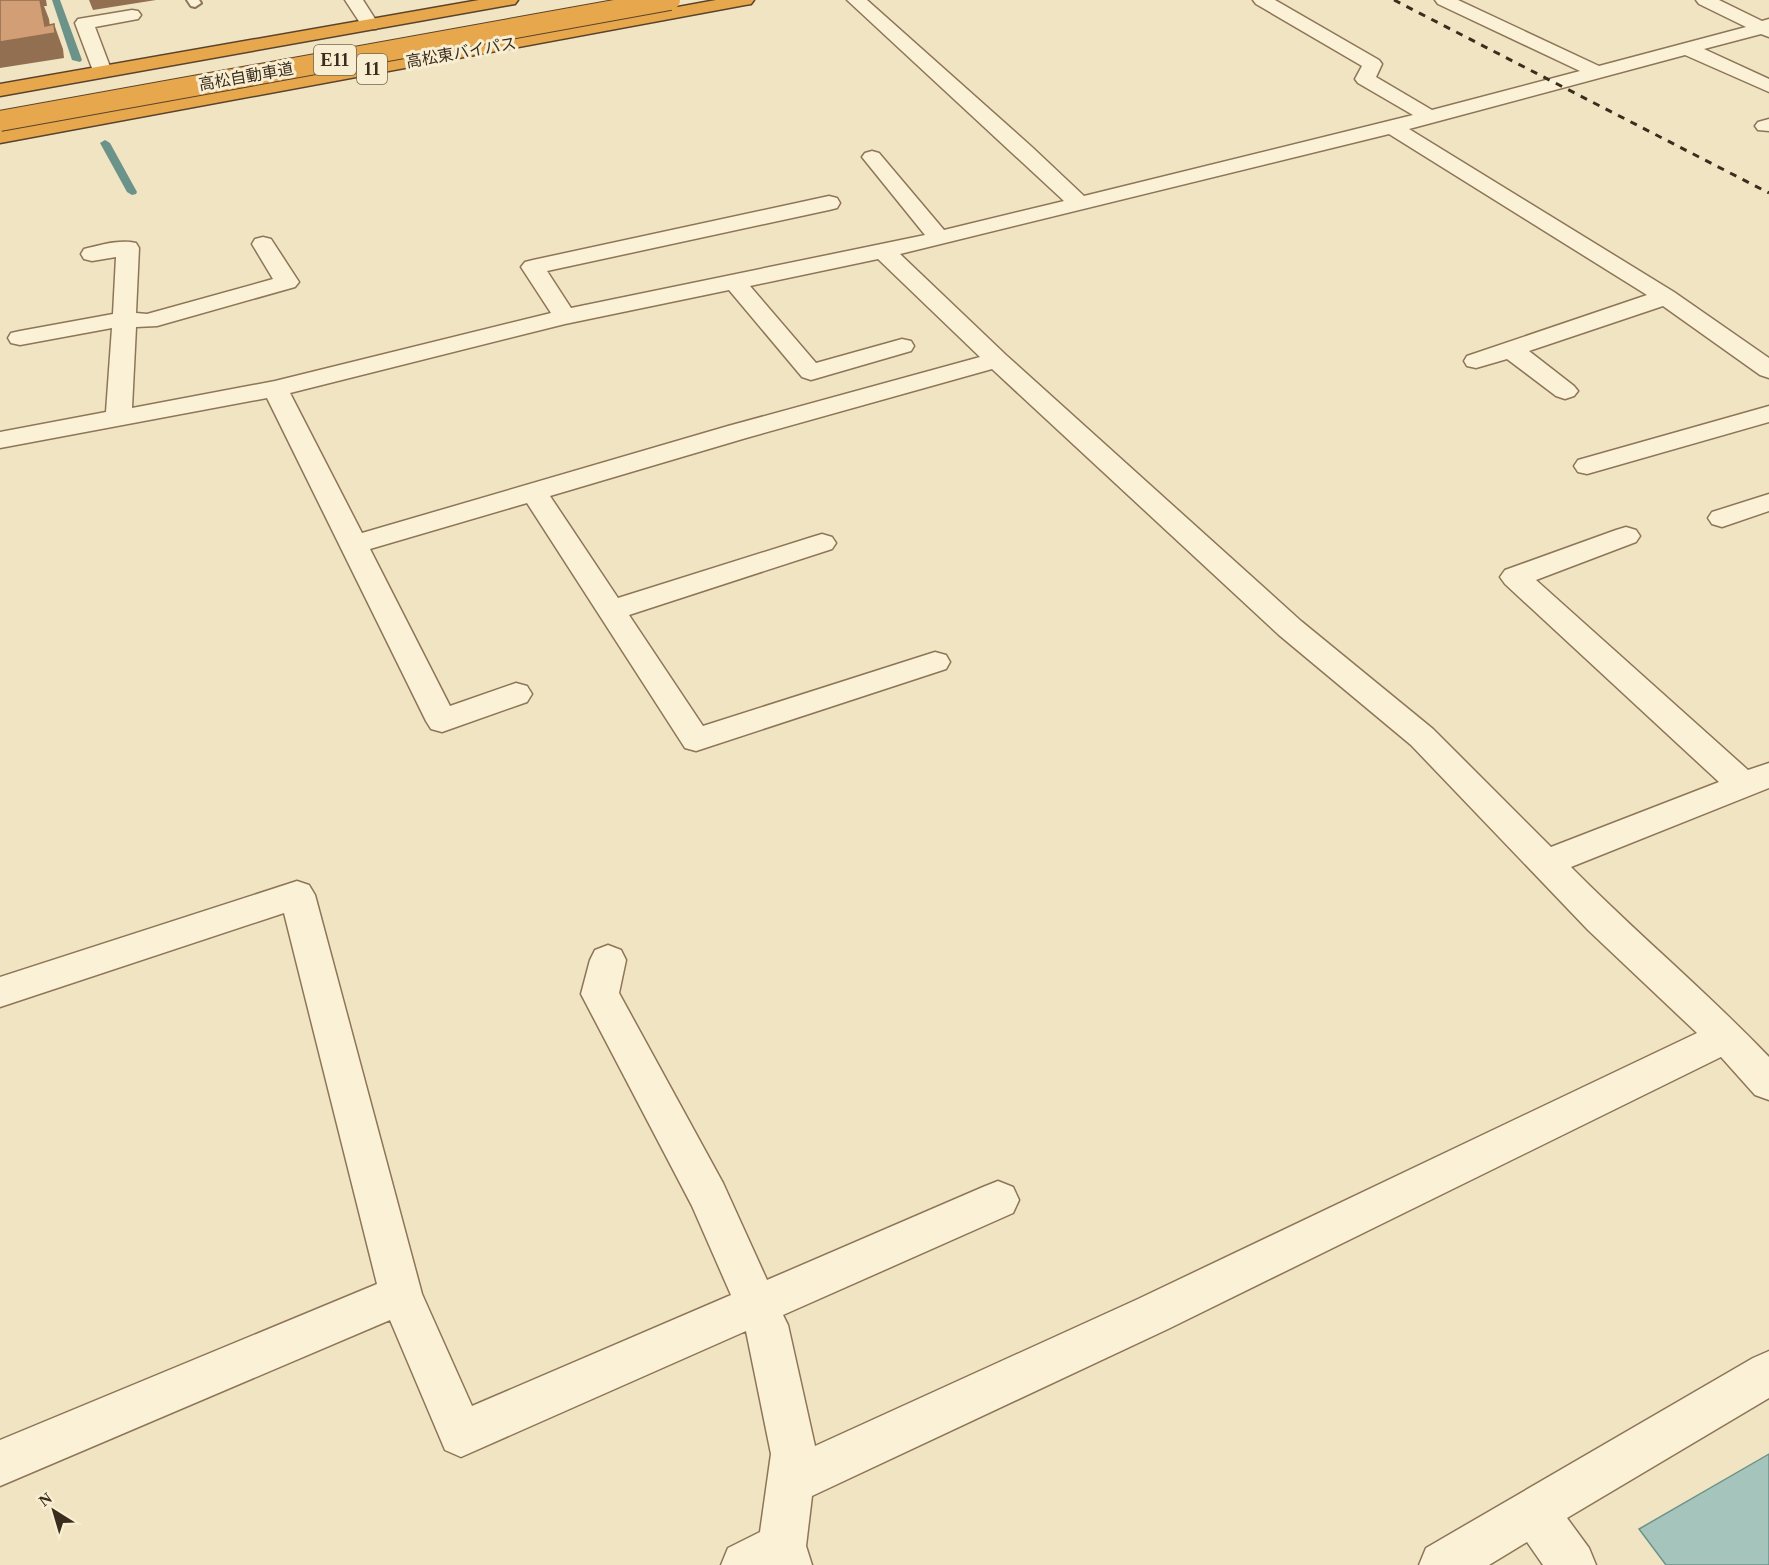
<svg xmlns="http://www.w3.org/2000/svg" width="1769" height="1565" font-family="'Times New Roman','Noto Sans JP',serif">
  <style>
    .water { fill: #a5c4bb; stroke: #6b938a; stroke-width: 1.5 }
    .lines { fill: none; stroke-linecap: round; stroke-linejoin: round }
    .stream { fill: #6b938a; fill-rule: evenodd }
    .lane-casing { stroke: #8d7558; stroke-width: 4 }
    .street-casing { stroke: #8d7558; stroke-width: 3 }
    .highway-casing { stroke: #5a432c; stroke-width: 3 }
    .lane { fill: #fbf1d6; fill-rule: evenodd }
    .street { fill: #fbf1d6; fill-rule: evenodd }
    .highway { fill: #e7a74d; fill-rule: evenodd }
    .rail { stroke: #3b2d1d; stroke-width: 3; stroke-dasharray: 7 7; stroke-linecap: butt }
    .highway-bridge-casing { stroke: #5a432c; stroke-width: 22; stroke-linecap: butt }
    .highway-bridge { stroke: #e7a74d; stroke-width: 20 }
    .shaded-wall { fill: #936f52 }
    .building { fill: #d29e75; stroke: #936f52; stroke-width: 1.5 }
    .labels { text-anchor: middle; stroke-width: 6; stroke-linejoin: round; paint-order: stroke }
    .far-street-label { font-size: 16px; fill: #3b2d1d; stroke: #f8eed2 }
    .shield { fill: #f8eed2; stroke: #746753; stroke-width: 1.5 }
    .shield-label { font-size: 18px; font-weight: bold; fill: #3b2d1d }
  </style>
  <rect width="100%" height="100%" fill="#f1e4c2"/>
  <path class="water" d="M 1769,1454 L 1769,1565 L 1666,1565 L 1639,1529 Z"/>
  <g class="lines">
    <path class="stream" d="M 52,0 L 60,0 L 82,60 L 80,62 L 72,60 Z
      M 105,140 L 110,143 L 137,192 L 136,194 L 132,195 L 127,192 L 100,143 Z"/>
    <defs>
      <path id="lane" d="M 187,0 L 199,0 L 201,3 L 195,7 L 191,6 Z"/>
      <path id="street" d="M 345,0 L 363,0 L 379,25 L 376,29 L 364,29 Z
        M 847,0 L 867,0 L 1032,147 L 1084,196 L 1413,115 L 1358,83 L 1355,79 L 1362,66 L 1256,4 L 1253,0 L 1275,0 L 1379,60 L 1382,64 L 1376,77 L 1432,110 L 1580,71 L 1438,4 L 1435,0 L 1458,0 L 1599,66 L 1746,27 L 1699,4 L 1696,0 L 1719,0 L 1762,21 L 1769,19 L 1769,37 L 1761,34 L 1704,49 L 1769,79 L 1769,92 L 1685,55 L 1409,129 L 1674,292 L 1769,358 L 1769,378 L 1760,375 L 1663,306 L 1529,351 L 1574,386 L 1578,391 L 1574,396 L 1565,399 L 1556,396 L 1507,359 L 1476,368 L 1467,366 L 1464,361 L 1467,356 L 1647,295 L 1389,134 L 900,254 L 1006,355 L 1301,621 L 1433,729 L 1551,847 L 1719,782 L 1505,584 L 1500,577 L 1505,570 L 1616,530 L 1626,527 L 1636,530 L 1640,536 L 1636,542 L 1536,580 L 1748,770 L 1769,763 L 1769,788 L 1571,867 C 1635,932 1706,991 1769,1057 L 1769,1100 L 1755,1095 L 1721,1057 L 1168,1329 L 812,1496 L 806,1546 L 812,1565 L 721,1565 L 728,1548 L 760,1532 L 771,1454 L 746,1331 L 461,1457 L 445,1450 L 390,1320 L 0,1486 L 0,1440 L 377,1284 L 284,913 L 0,1007 L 0,977 L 297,881 L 309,885 L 315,895 L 422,1294 L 472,1406 L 731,1295 L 692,1206 L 581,994 L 590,960 L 595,950 L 608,945 L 621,950 L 626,960 L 619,993 L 723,1183 L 767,1280 L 983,1187 L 998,1181 L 1013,1187 L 1019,1200 L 1013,1213 L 783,1315 L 788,1325 L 815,1446 L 1138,1299 L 1697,1033 L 1588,930 L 1411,745 L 1279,635 L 992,369 L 746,438 L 550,496 L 618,598 L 812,537 L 822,534 L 832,537 L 836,543 L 832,549 L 629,615 L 703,726 L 935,652 L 946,655 L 950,662 L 946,669 L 696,751 L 685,748 L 527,503 L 370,549 L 450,706 L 516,683 L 527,686 L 532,694 L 527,702 L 442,732 L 431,729 L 426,721 L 267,398 L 0,448 L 0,432 L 106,412 L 112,328 L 20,345 L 11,343 L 8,338 L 11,333 L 20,331 L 113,314 L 116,257 L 92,261 L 84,259 L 81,254 L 84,249 C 100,245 120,239 136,243 L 139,248 L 136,313 L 147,314 L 273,279 L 252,244 L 255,239 L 263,237 L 271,239 L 299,282 L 295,287 L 157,326 L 136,327 L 132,408 L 275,381 L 551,313 L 521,267 L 525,262 L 533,260 L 829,196 L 837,198 L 840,203 L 837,208 L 829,210 L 547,271 L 571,308 L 925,235 L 862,157 L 865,153 L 872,151 L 879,153 L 944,230 L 1064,201 ZM 878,259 L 980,357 L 728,426 L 362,533 L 290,393 L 565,324 L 729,290 L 802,377 L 811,380 L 911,351 L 914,346 L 911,341 L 902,339 L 816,363 L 750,286 Z
        M 132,10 L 138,11 L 141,15 L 138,19 L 95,27 L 112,72 L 109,76 L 95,76 L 75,23 L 78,19 Z
        M 1769,119 L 1769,131 L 1758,130 L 1755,126 L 1758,122 Z
        M 1769,406 L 1769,422 L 1587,474 L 1578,472 L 1574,466 L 1578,460 Z
        M 1769,494 L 1769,511 L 1722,527 L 1712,524 L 1708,518 L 1712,512 Z
        M 1769,1351 L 1769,1398 L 1567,1518 L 1589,1548 L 1596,1565 L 1543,1565 L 1527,1542 L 1489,1565 L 1419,1565 L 1426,1548 L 1753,1358 Z"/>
      <path id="highway" d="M 479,0 L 518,0 L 515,4 L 509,5 L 0,96 L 0,84 Z
        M 716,0 L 754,0 L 751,4 L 745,5 L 0,143 L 0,131 Z"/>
    </defs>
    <use href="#lane" class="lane-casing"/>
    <use href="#street" class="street-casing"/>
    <use href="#highway" class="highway-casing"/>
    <use href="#lane" class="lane"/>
    <use href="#street" class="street"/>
    <use href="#highway" class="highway"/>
    <path class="rail" d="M 1394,0 L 1769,193"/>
    <defs>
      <path id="highway-bridge" d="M 0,121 L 670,0"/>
    </defs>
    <use href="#highway-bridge" class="highway-bridge-casing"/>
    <use href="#highway-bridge" class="highway-bridge"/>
  </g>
  <path class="shaded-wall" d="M 0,0 L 46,0 L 47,6 L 44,6 L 49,19 L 51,34 L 54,24 L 63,49 L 64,58 L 0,68 Z
    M 89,0 L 156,0 L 93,10 Z"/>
  <path class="building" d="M 0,0 L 40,0 L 45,26 L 54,24 L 55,33 L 0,42 Z"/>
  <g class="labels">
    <g class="far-street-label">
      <text transform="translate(461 52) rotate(-10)" y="6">高松東バイパス</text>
      <text transform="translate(246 76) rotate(-10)" y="6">高松自動車道</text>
    </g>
    <g class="shield">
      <rect x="314" y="45" width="42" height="30" rx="4.5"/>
      <rect x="357" y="54" width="30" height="30" rx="4.5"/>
    </g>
    <g class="shield-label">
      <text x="335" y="66">E11</text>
      <text x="372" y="75">11</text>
    </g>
  </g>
  <g transform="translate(54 1511) rotate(323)" stroke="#f8eed2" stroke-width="4.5" paint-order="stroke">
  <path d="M0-4.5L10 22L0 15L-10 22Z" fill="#3b2d1d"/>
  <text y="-9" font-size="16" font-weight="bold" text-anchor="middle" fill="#3b2d1d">N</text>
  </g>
</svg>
